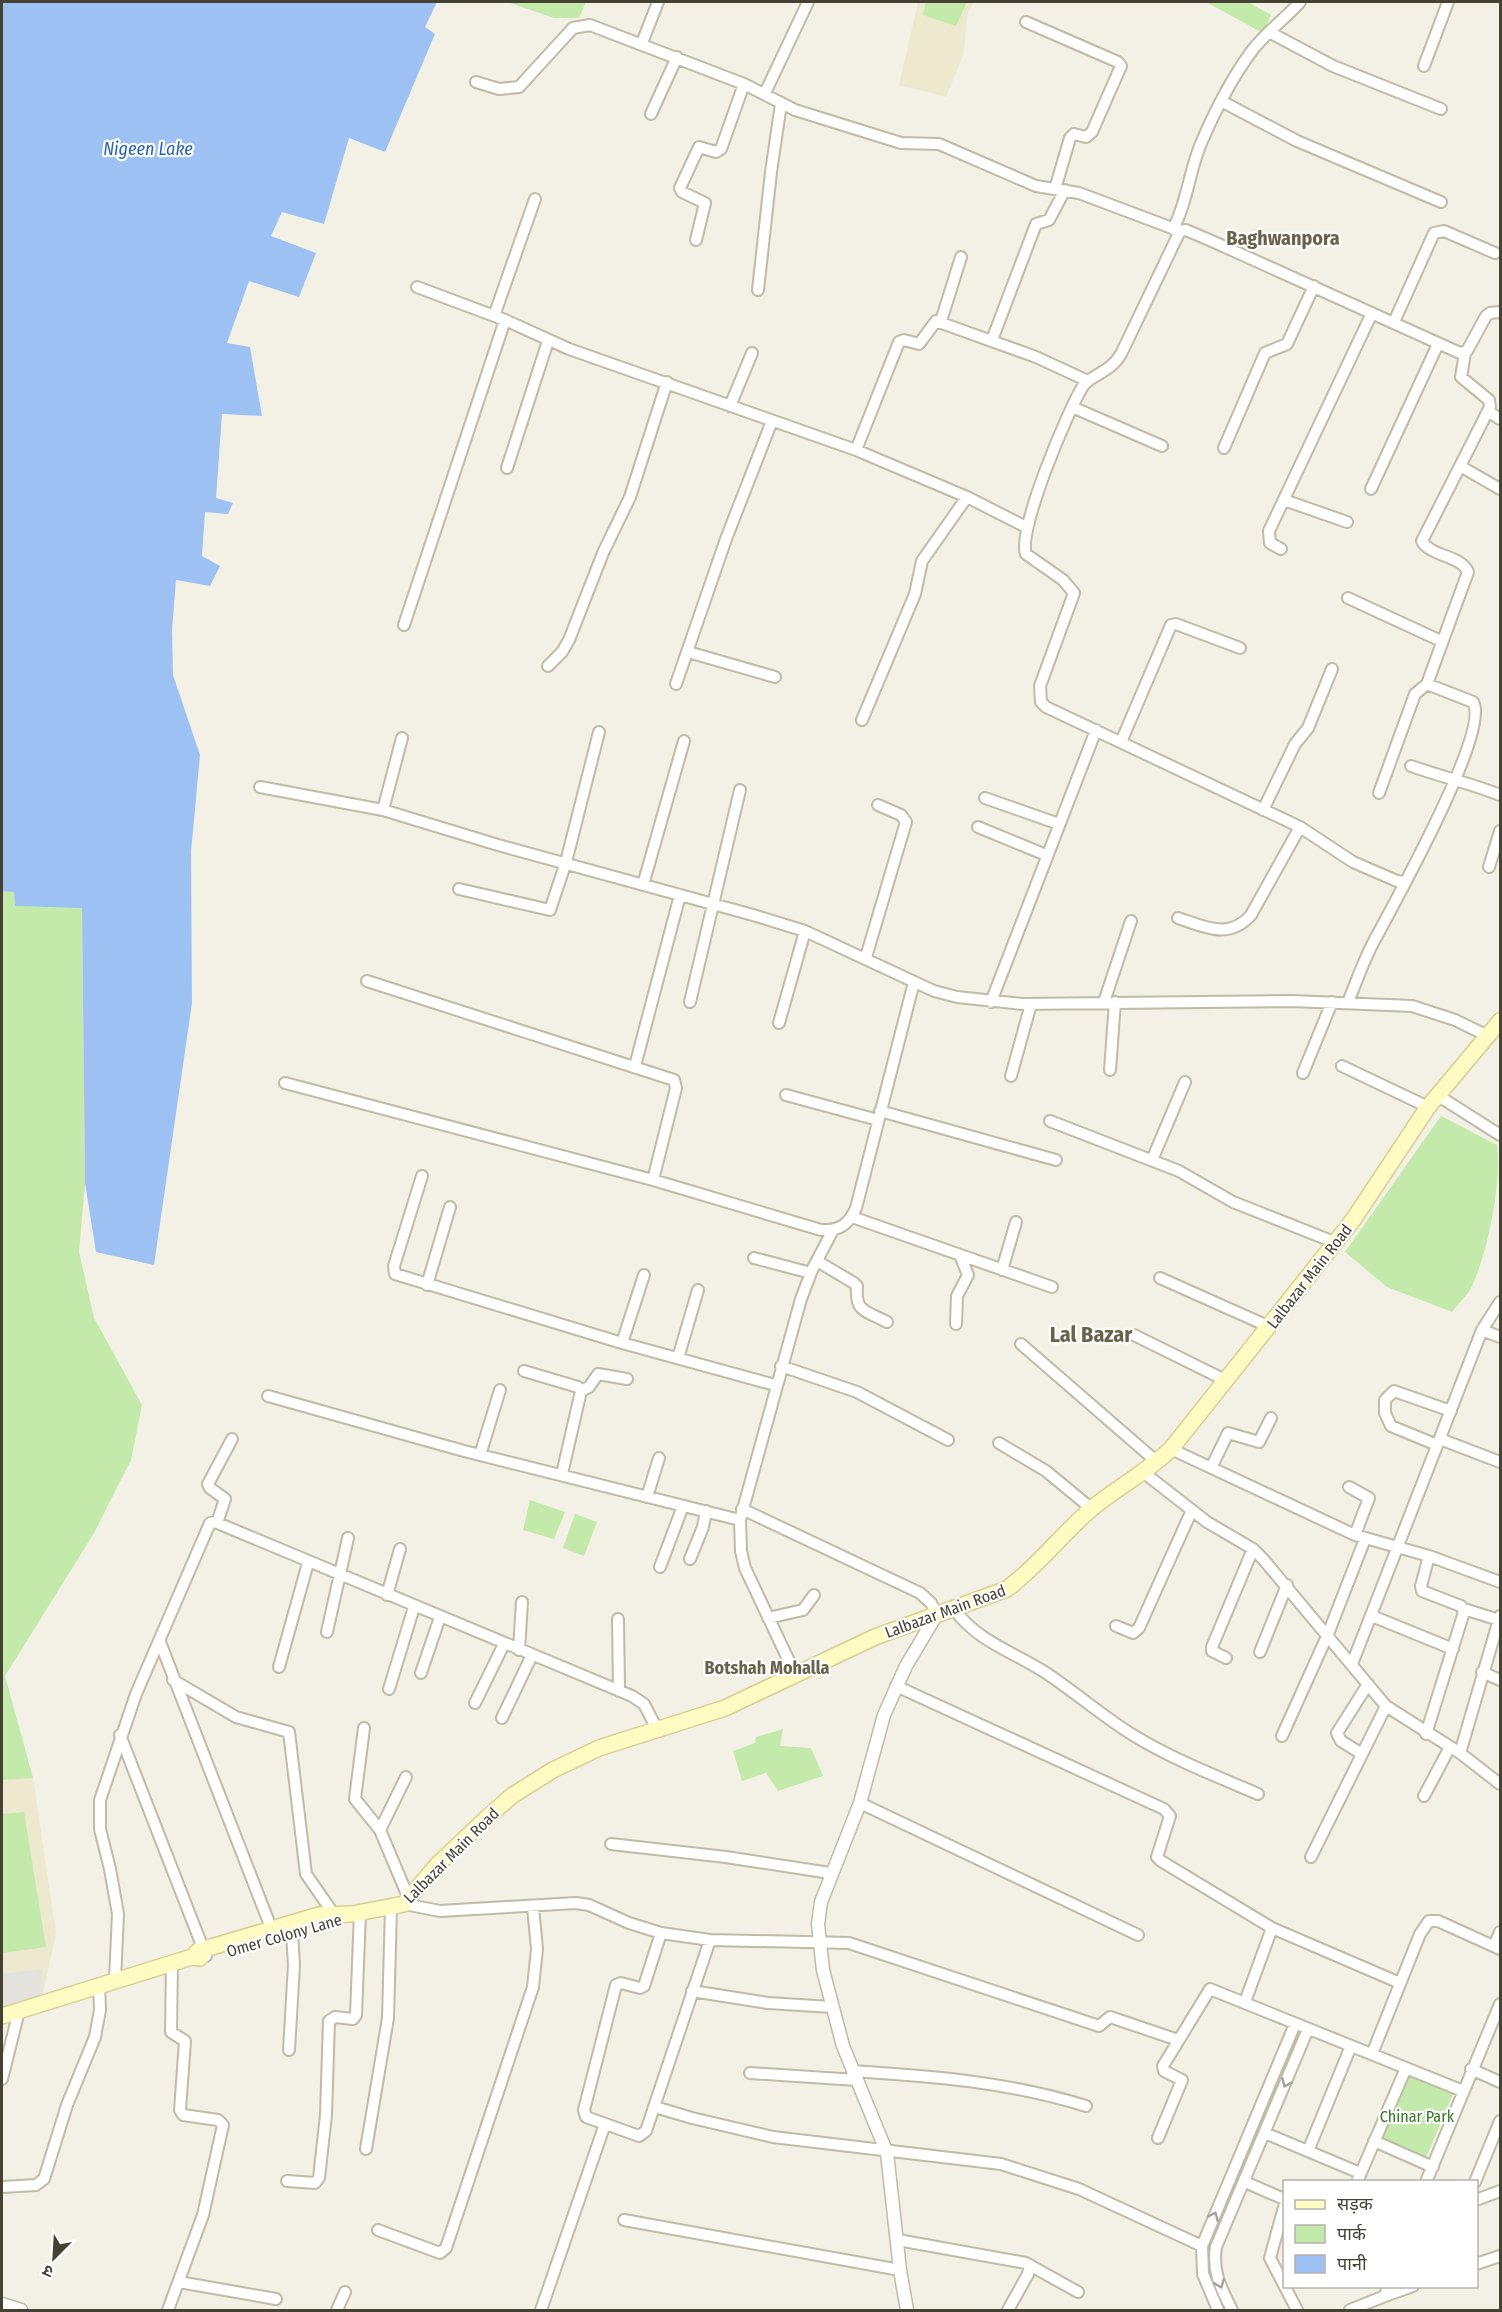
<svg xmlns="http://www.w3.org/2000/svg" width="1502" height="2312" font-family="'Fira Sans Condensed','Noto Sans Devanagari',sans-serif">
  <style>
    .education { fill: #ede9ce }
    .green { fill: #c3e9ab }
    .parking { fill: #e3e2dd }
    .water { fill: #9ec1f3 }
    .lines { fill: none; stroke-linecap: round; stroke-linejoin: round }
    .minor-casing { stroke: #bfbba7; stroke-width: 14 }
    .tertiary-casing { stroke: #bfbba7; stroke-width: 15 }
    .secondary-casing { stroke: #d5cf92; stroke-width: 18 }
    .minor { stroke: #fff; stroke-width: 10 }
    .tertiary { stroke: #fff; stroke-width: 12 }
    .secondary { stroke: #fffbc3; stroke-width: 15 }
    .oneway { stroke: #a2a09a }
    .labels { text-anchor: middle; stroke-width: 4.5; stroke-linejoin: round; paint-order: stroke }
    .street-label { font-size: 16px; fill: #454234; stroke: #fff }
    .park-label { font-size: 16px; fill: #377925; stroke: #fff }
    .water-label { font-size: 18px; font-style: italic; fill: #2962b5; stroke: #fff }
    .neighbourhood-label { font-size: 18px; font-weight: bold; fill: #69624b; stroke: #fff }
    .quarter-label { font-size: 20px; font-weight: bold; fill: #69624b; stroke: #fff }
    .district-label { font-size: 22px; font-weight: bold; fill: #69624b; stroke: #fff }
  </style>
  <rect width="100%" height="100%" fill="#f3f1e5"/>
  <path class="education" d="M 918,2 L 974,2 L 967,15 L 964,53 L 946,97 L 899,85 Z
    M 33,1778 L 56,1933 L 43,1994 L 2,2008 L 2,1780 Z"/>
  <path class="green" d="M 507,2 L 586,2 L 579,18 L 554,18 Z
    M 926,2 L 967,2 L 956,26 L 923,15 Z
    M 1206,2 L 1248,2 L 1271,15 L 1263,33 Z
    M 2,891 L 14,891 L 15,906 L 82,907 L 85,1183 L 79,1252 L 94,1318 L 142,1405 L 131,1460 L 94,1533 L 5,1676 L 33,1778 L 2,1780 Z
    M 1441,1116 L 1497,1145 C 1502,1181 1488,1252 1472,1286 C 1467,1296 1458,1304 1452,1312 L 1387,1287 L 1345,1252 Z
    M 530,1500 L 565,1512 L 554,1539 L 523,1530 Z
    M 575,1514 L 597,1522 L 584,1556 L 563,1548 Z
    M 783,1729 L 780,1746 L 811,1748 L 823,1776 L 778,1791 L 766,1773 L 742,1781 L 733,1751 L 755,1743 L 756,1737 Z
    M 24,1812 L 46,1947 L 2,1953 L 2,1814 Z
    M 1408,2073 L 1454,2092 L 1425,2160 L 1380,2140 Z"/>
  <path class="parking" d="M 42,1969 L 43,1994 L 2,2008 L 2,1974 Z"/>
  <path class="water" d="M 2,2 L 437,2 L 425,27 L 435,34 L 385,152 L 349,138 L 324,224 L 282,212 L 271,236 L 316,253 L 299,297 L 249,281 L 227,343 L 250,347 L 262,416 L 222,414 L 216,498 L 233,503 L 228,514 L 205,512 L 202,556 L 220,566 L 210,586 L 176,580 L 172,630 L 173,675 L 200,755 L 191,852 L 192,1003 L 154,1265 L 96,1252 L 85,1183 L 82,908 L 15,906 L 14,892 L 2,891 Z"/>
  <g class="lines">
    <defs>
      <path id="minor" d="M 1026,22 L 1118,62 L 1121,66 L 1092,132 L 1086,137 L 1074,134 L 1070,138 L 1055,189
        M 1269,32 L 1333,66 L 1441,109
        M 642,43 L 658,2
        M 1424,66 L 1448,2
        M 476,82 L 499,89 L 519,87 L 573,28 L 590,25 L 744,84 L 795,110 L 901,143 L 939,144 L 1036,186 L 1079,193 L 1180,231
        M 765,93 L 808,2
        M 1223,102 L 1297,141 L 1441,202
        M 651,114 L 677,57
        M 1173,229 C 1188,201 1189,170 1202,141 C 1215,111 1232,78 1251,52 C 1265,33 1285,19 1300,2
        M 696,240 L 705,203 L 682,192 L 680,188 L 699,147 L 716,152 L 721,149 L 744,84
        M 417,287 L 505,320 L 569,349 L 856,450 L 967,497 L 1026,527
        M 758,290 L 771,172 L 781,104
        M 494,316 L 535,199
        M 941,321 L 961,257
        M 1394,322 L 1434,233 L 1444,231 L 1495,253
        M 992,340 L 1036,224 L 1049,220 L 1065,190
        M 730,406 L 752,353
        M 1072,407 L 1162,446
        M 1489,412 L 1500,419
        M 1224,448 L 1265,353 L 1287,344 L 1314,286
        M 856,450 L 899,342 L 904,340 L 919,344 L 936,321 L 1036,357 L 1088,381
        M 1460,466 L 1500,489
        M 507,468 L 548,341
        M 1371,489 L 1438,344
        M 1284,500 L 1347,522
        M 1281,549 L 1270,543 L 1269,531 L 1372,313
        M 1348,598 L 1441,641
        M 404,625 L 505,320
        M 688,652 L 775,677
        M 548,666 L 562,652 L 569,640 L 603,553 L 630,497 L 667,382
        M 676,684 L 726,539 L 772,421
        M 862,720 L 915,594 L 922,561 L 967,497
        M 1121,742 L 1171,625 L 1176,624 L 1240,648
        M 1411,766 C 1442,777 1470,783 1500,795
        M 260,787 L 383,810 L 498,845 L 753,915 L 805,931 L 934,991 L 957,997 L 1022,1004 L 1292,1001 L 1412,1006 L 1455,1020 L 1488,1036
        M 1379,793 L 1415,694 L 1427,684
        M 985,798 L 1059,824
        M 383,810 L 402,738
        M 1263,810 L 1295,744 L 1308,728 L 1332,669
        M 978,827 L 1046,855
        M 1489,867 L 1500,831
        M 1405,882 L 1397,881 L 1353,862 L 1300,827 L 1046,707 L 1041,702 L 1040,686 L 1074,593 L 1063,580 L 1026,554 C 1017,531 1068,410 1083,386 C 1092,374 1110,373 1121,354 L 1180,231 L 1186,230 L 1214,242 L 1460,353 L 1467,351 L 1486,316 L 1490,313 L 1500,312
        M 643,885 L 684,741
        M 459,889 L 550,910 L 566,862 L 599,732
        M 1178,918 C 1205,927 1229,940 1251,915 L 1300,827
        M 866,957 L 906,822 L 901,815 L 878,805
        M 367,981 L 674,1080 L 676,1088 L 653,1180
        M 690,1002 L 740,790
        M 991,1002 L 1096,730
        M 1104,1002 L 1131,921
        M 1348,1002 C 1356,983 1363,962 1373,943 C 1391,909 1491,731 1473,702 L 1427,684 L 1468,572 C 1461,555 1431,557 1422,541 L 1490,407 L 1489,400 L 1461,377 L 1465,353
        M 779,1023 L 805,931
        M 635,1066 L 680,895
        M 1342,1066 L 1428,1107
        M 1110,1070 L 1115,1002
        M 1303,1073 L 1332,1002
        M 1011,1076 L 1031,1004
        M 285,1083 L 653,1180 L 821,1230 C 840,1231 849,1224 856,1208 L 914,982
        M 786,1095 L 878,1120
        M 1437,1095 L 1500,1135
        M 880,1111 L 1056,1160
        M 1050,1121 L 1179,1171 L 1233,1202 L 1334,1242
        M 1152,1160 L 1185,1082
        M 422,1176 L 394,1266 L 395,1274 L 622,1343 L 775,1385
        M 852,1217 L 1052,1287
        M 754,1258 L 811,1273
        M 817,1261 L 854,1283 L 857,1286 C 855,1313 865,1310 887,1322
        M 1002,1270 L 1016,1222
        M 1160,1278 L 1270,1327
        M 427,1285 L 450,1207
        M 956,1324 L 957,1296 L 968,1275 L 960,1255
        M 1482,1330 L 1500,1337
        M 1134,1335 L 1225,1380
        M 622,1343 L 644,1275
        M 1021,1344 L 1157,1462
        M 678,1358 L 698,1290
        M 781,1366 L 857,1392 L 948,1440
        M 524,1371 L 578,1387 L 581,1391 L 562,1474
        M 581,1391 L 589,1387 L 598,1374 L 627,1379
        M 268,1396 L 464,1451 L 740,1520
        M 1440,1439 L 1500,1462
        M 999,1443 L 1046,1471 L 1092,1509
        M 1437,1445 L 1391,1426 L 1385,1413 L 1385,1400 L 1394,1391 L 1451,1411
        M 1171,1449 L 1355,1535 L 1429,1556 L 1500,1582
        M 480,1455 L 500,1390
        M 1212,1466 L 1228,1433 L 1259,1442 L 1271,1418
        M 1143,1472 L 1207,1522 L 1253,1549 L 1263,1559 L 1386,1706 L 1460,1753 L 1500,1784
        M 1349,1487 L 1369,1498 L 1355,1535
        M 647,1497 L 659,1458
        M 742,1509 L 920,1593 L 931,1603 L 937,1614
        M 217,1523 L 225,1499 L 210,1488 L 208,1484 L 232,1439
        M 690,1559 L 703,1527 L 706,1511
        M 660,1567 L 683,1506
        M 387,1595 L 400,1549
        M 954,1609 C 977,1641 1011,1651 1043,1671 C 1074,1691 1102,1716 1133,1735 C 1172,1759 1216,1776 1258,1794
        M 1464,1609 L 1499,1620
        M 1372,1616 L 1453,1649
        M 768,1618 L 803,1610 L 814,1595
        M 618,1619 L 619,1691
        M 1116,1626 L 1133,1633 L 1139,1628 L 1192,1510
        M 327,1632 L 348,1538
        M 160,1642 L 275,1938
        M 519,1650 L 522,1602
        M 1260,1652 L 1287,1585
        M 1226,1658 L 1212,1651 L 1212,1647 L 1253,1549
        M 1352,1664 L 1482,1330 L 1500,1302
        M 279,1667 L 308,1563
        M 1482,1672 L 1500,1680
        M 421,1673 L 440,1617
        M 796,1676 L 745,1568 L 741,1551 L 740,1520 L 801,1299 L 812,1270 L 833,1230
        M 173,1680 L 236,1717 L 289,1732 L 306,1874 L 333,1913
        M 896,1686 L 1164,1809 L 1170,1816 L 1157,1857 L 1161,1861 L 1272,1928 L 1400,1983
        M 389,1689 L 414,1607
        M 475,1703 L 504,1644
        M 502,1718 L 532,1655
        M 364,1728 L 355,1799 L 380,1830 L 409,1899
        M 1426,1734 L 1464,1612 L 1461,1606 L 1422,1591 L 1421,1586 L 1429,1556
        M 120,1735 L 206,1956
        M 1282,1736 L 1328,1634 L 1365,1539
        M 1460,1753 L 1500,1616
        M 1362,1754 L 1341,1741 L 1337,1733 L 1368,1684
        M 1424,1796 L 1450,1747
        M 860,1803 L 1138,1935
        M 380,1830 L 406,1777
        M 611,1844 L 726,1857 L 830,1873
        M 1311,1857 L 1386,1706
        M 404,1904 L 440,1911 L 576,1903 L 589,1905 L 629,1923 L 661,1933 L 710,1940 L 849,1943 L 1099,2026 L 1110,2017 L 1178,2040
        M 661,1933 L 644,1986 L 640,1988 L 621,1983 L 616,1985 L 584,2110 L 586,2117 L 639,2136 L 646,2131 L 710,1940
        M 1494,1946 L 1500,1932
        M 115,1980 L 118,1914 L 110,1869 L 100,1829 L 100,1800 L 136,1694 L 210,1523 L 215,1522 L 632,1696 L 644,1704 L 657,1729
        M 692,1991 L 768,2003 L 832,2007
        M 1245,2002 L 1272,1928
        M 289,2050 L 294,1965 L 292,1933
        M 1372,2054 L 1420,1934 L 1429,1921 L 1438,1921 L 1500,1949
        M 1471,2069 L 1500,2082
        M 852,2071 C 932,2076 1009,2082 1086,2106
        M 750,2073 L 857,2080
        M 2,2079 L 19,2011
        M 655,2107 L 692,2118 L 773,2137 L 1001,2164 L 1079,2189 L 1202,2246
        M 1265,2133 L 1360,2173
        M 1158,2138 L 1182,2080 L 1164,2071 L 1163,2066 L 1210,1989 L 1463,2091
        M 1374,2141 L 1433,2167
        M 366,2149 L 388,2018 L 391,1908
        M 1308,2151 L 1351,2046
        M 287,2181 L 315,2183 L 319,2178 L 326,2115 L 329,2021 L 335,2017 L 353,2019 L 356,2015 L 360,1912
        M 1245,2182 L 1284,2199
        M 1357,2182 L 1406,2068
        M 1426,2182 L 1500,2004
        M 1475,2182 L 1500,2121
        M 2,2187 L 36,2185 L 44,2179 L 67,2105 L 95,2037 L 100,2010 L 99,1984
        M 1476,2200 L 1500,2191
        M 1284,2207 L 1270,2258 L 1297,2310
        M 624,2220 L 900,2270
        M 378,2230 L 440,2253 L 446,2248 L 533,1987 L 537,1949 L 533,1907
        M 898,2240 L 1026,2263 L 1078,2292
        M 1476,2264 L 1500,2256
        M 179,2282 L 276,2299
        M 1385,2296 L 1413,2286
        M 168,2310 L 203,2215 L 223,2125 L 218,2120 L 183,2115 L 180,2110 L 185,2041 L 171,2032 L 172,1963
        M 337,2310 L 345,2292
        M 541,2310 L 605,2124
        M 1008,2310 L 1028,2274 L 1030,2265
        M 1218,2310 L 1203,2274 L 1202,2246 L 1295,2024
        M 1232,2310 C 1221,2288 1212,2272 1216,2247 L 1308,2029
        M 1350,2310 L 1385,2296 L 1388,2286"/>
      <path id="tertiary" d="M 2,2304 L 21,2310
        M 907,2310 L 900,2270 L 887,2153 L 843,2046 L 823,1970 L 818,1924 L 821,1902 L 860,1803 L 884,1715 L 906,1666 L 937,1614"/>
      <path id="secondary" d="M 192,1957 L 198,1951 L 319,1915 L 352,1914 L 404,1904 L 437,1865 L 491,1814 L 513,1795 L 553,1770 L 599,1748 L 725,1708 L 875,1637 L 1007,1589 C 1038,1566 1061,1535 1090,1510 C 1116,1488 1147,1472 1171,1449 L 1353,1220 L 1428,1107 L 1500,1021
        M 2,2016 L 192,1957 L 200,1958"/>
    </defs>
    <use href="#minor" class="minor-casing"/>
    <use href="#tertiary" class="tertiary-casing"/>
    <use href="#secondary" class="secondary-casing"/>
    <use href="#minor" class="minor"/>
    <use href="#tertiary" class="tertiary"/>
    <use href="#secondary" class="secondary"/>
  </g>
  <defs><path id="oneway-chevron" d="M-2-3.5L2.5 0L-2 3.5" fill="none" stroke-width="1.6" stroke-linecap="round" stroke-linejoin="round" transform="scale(1.5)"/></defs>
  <g class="oneway">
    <use href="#oneway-chevron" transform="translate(1286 2083) rotate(113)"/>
    <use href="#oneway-chevron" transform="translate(1214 2216) rotate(-67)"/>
    <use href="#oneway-chevron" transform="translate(1220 2284) rotate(68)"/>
  </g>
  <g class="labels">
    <g class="street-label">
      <text transform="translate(1309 1276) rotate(-52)" y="6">Lalbazar Main Road</text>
      <text transform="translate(945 1611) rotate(-20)" y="6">Lalbazar Main Road</text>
      <text transform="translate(451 1855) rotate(-45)" y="6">Lalbazar Main Road</text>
      <text transform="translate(284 1935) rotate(-16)" y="6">Omer Colony Lane</text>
    </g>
    <g class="park-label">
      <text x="1417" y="2122">Chinar Park</text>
    </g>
    <g class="water-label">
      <text x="148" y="155">Nigeen Lake</text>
    </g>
    <g class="neighbourhood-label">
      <text x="767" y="1674">Botshah Mohalla</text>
    </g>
    <g class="quarter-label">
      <text x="1283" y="245">Baghwanpora</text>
    </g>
    <g class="district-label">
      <text x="1091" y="1342">Lal Bazar</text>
    </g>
  </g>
  <rect width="1502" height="2312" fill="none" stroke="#454234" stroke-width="6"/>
  <rect x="1283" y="2180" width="195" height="108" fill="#ffffff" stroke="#b5b3ae" stroke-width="1.5"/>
  <rect x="1295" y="2200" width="30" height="9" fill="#fffbc3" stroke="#b5b3ae" stroke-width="1.5"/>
  <text x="1337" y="2210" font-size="18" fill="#454234">सड़क</text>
  <rect x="1295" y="2225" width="30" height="18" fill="#c3e9ab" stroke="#b5b3ae" stroke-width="1.5"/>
  <text x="1337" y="2240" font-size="18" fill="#454234">पार्क</text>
  <rect x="1295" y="2255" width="30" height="18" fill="#9ec1f3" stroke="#b5b3ae" stroke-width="1.5"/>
  <text x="1337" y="2270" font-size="18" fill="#454234">पानी</text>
  <g transform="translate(54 2258) rotate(204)" stroke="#ffffff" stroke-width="4.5" paint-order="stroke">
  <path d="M0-4.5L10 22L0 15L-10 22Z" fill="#454234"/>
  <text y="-9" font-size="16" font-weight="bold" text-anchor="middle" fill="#454234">उ</text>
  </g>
</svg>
